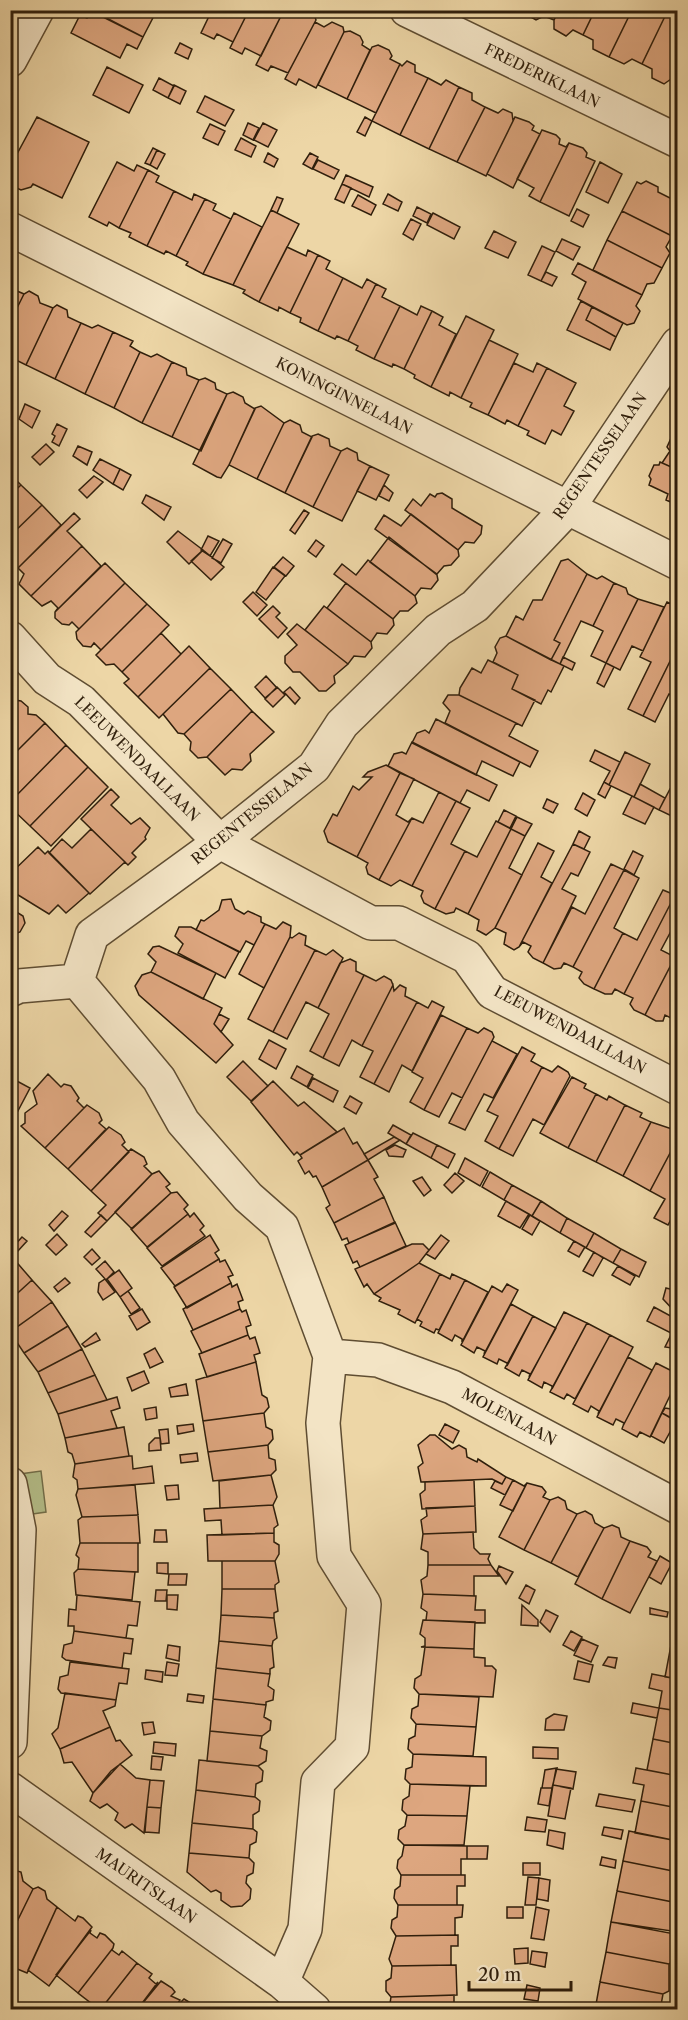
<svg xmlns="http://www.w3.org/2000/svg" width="688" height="2020" font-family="'Libre Caslon Text',serif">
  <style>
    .green { fill: #b4be89; stroke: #726e4a; stroke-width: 1.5 }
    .building { fill: #dda67f; stroke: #301f0c; stroke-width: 1.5 }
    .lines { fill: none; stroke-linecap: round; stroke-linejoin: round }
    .minor-casing { stroke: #5f4d32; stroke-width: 36 }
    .minor { stroke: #f3e4c5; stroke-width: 33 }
    .labels { text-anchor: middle; stroke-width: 4.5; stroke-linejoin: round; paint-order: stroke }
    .street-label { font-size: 15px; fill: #301f0c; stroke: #f3e4c5 }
  </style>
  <rect width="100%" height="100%" fill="#edd6a6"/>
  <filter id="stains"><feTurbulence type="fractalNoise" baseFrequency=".00333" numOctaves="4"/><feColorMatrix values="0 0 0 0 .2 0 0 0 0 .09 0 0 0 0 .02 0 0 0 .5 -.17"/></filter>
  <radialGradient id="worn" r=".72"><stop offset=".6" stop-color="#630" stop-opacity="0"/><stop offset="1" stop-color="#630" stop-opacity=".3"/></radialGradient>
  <path class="green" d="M 41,1471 L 46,1512 L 26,1515 L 20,1474 Z"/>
  <path class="building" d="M 91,10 L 157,10 L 143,37 Z
    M 212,10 L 249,10 L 233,42 L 217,34 L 214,39 L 201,33 Z
    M 249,10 L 284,10 L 261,56 L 245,48 L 242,54 L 230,48 Z
    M 284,10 L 296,13 L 306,10 L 314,14 L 316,20 L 288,73 L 271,66 L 268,71 L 256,65 Z
    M 559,10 L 595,10 L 583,35 L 573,30 L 566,36 L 554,29 L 554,20 Z
    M 559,10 L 554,20 L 544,16 L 536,20 L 527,15 L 525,10 Z
    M 595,10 L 632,10 L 609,57 L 593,49 L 593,40 L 583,35 Z
    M 632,10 L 668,10 L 642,64 L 632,59 L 624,64 L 609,57 Z
    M 668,10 L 678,12 L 678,67 L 671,79 L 664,84 L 652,78 L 652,69 L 642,64 Z
    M 91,11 L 143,37 L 137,49 L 127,44 L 120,58 L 71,33 L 80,15 L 87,18 Z
    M 315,22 L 324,27 L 332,22 L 343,27 L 344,32 L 316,88 L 299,79 L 296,85 L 285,79 Z
    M 350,31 L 360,36 L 363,42 L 362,45 L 370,50 L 347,99 L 318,85 L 344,32 Z
    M 180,43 L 192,49 L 188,59 L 175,53 Z
    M 378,45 L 389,50 L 392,56 L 390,59 L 400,64 L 376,113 L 347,99 L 372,47 Z
    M 407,61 L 415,65 L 415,72 L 428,78 L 400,135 L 372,121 L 400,64 L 402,66 Z
    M 107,67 L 143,85 L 129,113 L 93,95 Z
    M 159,78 L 174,86 L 168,98 L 153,90 Z
    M 428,78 L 441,85 L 446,80 L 459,87 L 429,149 L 400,135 Z
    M 174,85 L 186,91 L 180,104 L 168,98 Z
    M 459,87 L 472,93 L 472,100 L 485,107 L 457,162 L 429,149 Z
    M 205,96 L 234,110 L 225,126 L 197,112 Z
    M 485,107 L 498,113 L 503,109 L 512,113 L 513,121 L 486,176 L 457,162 Z
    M 37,117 L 89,142 L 62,198 L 33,184 L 31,187 L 21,190 L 10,185 L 10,167 Z
    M 365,117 L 372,121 L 365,136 L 357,132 Z
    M 515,117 L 529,122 L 534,126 L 532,130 L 540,134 L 513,188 L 487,174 Z
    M 248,123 L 259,128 L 253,140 L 243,135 Z
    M 263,123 L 277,130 L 268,147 L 254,140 Z
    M 210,124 L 225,131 L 218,145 L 203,138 Z
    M 542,130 L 556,135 L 560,139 L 559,144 L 566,147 L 569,143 L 540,202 L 529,196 L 534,188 L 517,179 Z
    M 241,138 L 256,146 L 251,157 L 235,150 Z
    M 569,143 L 583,148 L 587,153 L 586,157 L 595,161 L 569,216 L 540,202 Z
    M 153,148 L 157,150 L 150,165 L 145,163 Z
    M 157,150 L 165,154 L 157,169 L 150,165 Z
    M 268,153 L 278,159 L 274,167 L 264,162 Z
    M 310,153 L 318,157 L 312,169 L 303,164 Z
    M 318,160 L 339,170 L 334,179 L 313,169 Z
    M 117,162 L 134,171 L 137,165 L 148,170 L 119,228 L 109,222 L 107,226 L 89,217 Z
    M 600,162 L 622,174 L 608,203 L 586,192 Z
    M 148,170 L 159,176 L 156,182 L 174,191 L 147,246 L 129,237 L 131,233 L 119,228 Z
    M 346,175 L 373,187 L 369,197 L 342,184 Z
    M 646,181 L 658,187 L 658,192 L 678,202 L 678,226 L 672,236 L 622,211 L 637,182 L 641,184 Z
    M 342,184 L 351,188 L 344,203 L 335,199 Z
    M 174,191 L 192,200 L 194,194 L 205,199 L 176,256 L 166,251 L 164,254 L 147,246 Z
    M 388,194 L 402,202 L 398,211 L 383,204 Z
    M 358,195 L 376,205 L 371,215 L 352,206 Z
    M 277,197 L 283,199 L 277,213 L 271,210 Z
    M 205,199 L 216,204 L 213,210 L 231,219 L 203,274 L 186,265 L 188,262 L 176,256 Z
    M 417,207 L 431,214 L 427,223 L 413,216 Z
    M 577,209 L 589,215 L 583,227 L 571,221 Z
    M 271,210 L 299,224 L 259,302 L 243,293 L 245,290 L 233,285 Z
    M 622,211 L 672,236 L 666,247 L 670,253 L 662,268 L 607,240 Z
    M 234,213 L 262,227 L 233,285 L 203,274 Z
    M 433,213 L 460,227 L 454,239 L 427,225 Z
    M 411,219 L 421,224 L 413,240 L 403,234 Z
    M 494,231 L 516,242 L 508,258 L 485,248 Z
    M 562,239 L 580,247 L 573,260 L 556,251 Z
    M 607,240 L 662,268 L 654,283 L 647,284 L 642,295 L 593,270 Z
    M 542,246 L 555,252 L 541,281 L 528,275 Z
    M 287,247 L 306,256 L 308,250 L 318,255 L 290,313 L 279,307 L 278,311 L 259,302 Z
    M 318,255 L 330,261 L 326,269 L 343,278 L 318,331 L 300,322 L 301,318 L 290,313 Z
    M 578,263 L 642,295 L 636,306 L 640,311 L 634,323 L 627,325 L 578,299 L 586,282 L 572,274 Z
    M 546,272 L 557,277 L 552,286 L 541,281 Z
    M 343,278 L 362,288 L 367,279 L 376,284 L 348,341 L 337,336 L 335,339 L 318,331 Z
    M 376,284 L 386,289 L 382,297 L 400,306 L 374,359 L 356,350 L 358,346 L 348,341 Z
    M 10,288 L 24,294 L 10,322 Z
    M 29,291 L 38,296 L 40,303 L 53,308 L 26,365 L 10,357 L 10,322 L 24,294 Z
    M 581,301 L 592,307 L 586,320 L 616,337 L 610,350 L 567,330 Z
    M 57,305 L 67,310 L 68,317 L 81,323 L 55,379 L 26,365 L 53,308 Z
    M 400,306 L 417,315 L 421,306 L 432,311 L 404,369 L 393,364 L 392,367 L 374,359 Z
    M 592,307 L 623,323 L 616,337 L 586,320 Z
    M 432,311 L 443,317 L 439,325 L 456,334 L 431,387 L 414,378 L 415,375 L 404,369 Z
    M 466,316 L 494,330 L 461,398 L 450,392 L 449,396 L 431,387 Z
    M 81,323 L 92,328 L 98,325 L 113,332 L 85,394 L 55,379 Z
    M 113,332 L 133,341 L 130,346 L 140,352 L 114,408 L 85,394 Z
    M 489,340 L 518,354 L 488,415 L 470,407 L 472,403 L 461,398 Z
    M 140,352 L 151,357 L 157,354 L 172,362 L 142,423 L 114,408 Z
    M 172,362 L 186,368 L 187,375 L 199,380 L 172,437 L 142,423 Z
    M 514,363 L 533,372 L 537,363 L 547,368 L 518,426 L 507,420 L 505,424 L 488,415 Z
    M 547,368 L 576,383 L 564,406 L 574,411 L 561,435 L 552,430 L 545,444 L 527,435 L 529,431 L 518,426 Z
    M 205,378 L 215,383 L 216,389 L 227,394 L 201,451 L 172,437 L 199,380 Z
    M 233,392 L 243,397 L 245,403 L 255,409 L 229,465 L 221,478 L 217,477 L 193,464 L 227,394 Z
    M 25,404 L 40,411 L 32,428 L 19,419 Z
    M 261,406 L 284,423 L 257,479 L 229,465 L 255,408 Z
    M 290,420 L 300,425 L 302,432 L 312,437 L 285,493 L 257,479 L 284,423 Z
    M 57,424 L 67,429 L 59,446 L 52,442 L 55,436 L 52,434 Z
    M 318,434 L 329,439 L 330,446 L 341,451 L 313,507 L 285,493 L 312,436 Z
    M 677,434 L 678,434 L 678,470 L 662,463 L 670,451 L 667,447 L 672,436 Z
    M 46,444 L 54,452 L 40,465 L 32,457 Z
    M 78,446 L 92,452 L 87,465 L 73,456 Z
    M 347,448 L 357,453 L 358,460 L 370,466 L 342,521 L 313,507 L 341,451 Z
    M 100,459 L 120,469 L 113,484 L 93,470 Z
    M 660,462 L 678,470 L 678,505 L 666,500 L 668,494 L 649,485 L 651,479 L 649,476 L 654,465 L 659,465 Z
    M 370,466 L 389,475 L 376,500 L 357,491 Z
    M 120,469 L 131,475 L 123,490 L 113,484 Z
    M 10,474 L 21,485 L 10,495 Z
    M 94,476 L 103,482 L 87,498 L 79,490 Z
    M 21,485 L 42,505 L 10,536 L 10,495 Z
    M 384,485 L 393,493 L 389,501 L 379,496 Z
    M 442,493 L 452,499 L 452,508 L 482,526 L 481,534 L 474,543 L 465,542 L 458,550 L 405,510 L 413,499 L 421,506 L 430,494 L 435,497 L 437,494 Z
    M 146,495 L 171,507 L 164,520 L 142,503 Z
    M 42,505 L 61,525 L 18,568 L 10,561 L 10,536 Z
    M 304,510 L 309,513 L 295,534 L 290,530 Z
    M 74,513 L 80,519 L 67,531 L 82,546 L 31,596 L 19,584 L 24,574 L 18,568 Z
    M 411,514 L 458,550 L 459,556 L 451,565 L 444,566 L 437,574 L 375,529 L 384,515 L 401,526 Z
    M 178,531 L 203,550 L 189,564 L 167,542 Z
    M 208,536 L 219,541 L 210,556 L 201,550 Z
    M 389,537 L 437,575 L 438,580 L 431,589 L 421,588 L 415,596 L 370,562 Z
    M 223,539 L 232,544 L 221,563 L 212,558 Z
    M 316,540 L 324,546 L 316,557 L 308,551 Z
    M 82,546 L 101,566 L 55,612 L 58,608 L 51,601 L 42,606 L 31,596 Z
    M 203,550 L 224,567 L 211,580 L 191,561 Z
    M 283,557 L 294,566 L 286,576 L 274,567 Z
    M 568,559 L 587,574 L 554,640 L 560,643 L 551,660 L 506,636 L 516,616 L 523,620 L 533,600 L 542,600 L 561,561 Z
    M 368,560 L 415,596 L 417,603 L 408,611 L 400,611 L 393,619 L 334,574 L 342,564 L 356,575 Z
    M 105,563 L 125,583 L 79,629 L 72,622 L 69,625 L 62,624 L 55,618 L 55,612 Z
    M 273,567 L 285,576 L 266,600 L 256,592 Z
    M 587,574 L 597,579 L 602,576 L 614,583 L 593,626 L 581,621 L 560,664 L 551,660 L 560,643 L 554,640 Z
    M 125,583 L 147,604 L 101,650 L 94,643 L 91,647 L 83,646 L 77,639 L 76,632 Z
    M 346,583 L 393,619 L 394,625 L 387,634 L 377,633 L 371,642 L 327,608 Z
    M 614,583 L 626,588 L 628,594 L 638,599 L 606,663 L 591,656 L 603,631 L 593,626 Z
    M 253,592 L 267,605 L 257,616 L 243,602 Z
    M 638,599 L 664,607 L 643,651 L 632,646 L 620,670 L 606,663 Z
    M 667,602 L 678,607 L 678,645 L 643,716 L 628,709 L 651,662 L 640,657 Z
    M 147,604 L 169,625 L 122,672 L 114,664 L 106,665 L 96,655 Z
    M 273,606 L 280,613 L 276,617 L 287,628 L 278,638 L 259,619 Z
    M 324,606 L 371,642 L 372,648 L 365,657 L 354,656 L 348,664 L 305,630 Z
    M 297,624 L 348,664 L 334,676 L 335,683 L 326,691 L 319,691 L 300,672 L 293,672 L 285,663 L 285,656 L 297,645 L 287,634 Z
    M 161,633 L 181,654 L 138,697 L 124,683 L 129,679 L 122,672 Z
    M 506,636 L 564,666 L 551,692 L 548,690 L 541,704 L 512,689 L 518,675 L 493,662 L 497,653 L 495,647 L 500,638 Z
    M 678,645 L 678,698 L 669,694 L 655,722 L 643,716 Z
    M 189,646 L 210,668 L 159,718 L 138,697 Z
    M 563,657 L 575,663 L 572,670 L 560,664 Z
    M 488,660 L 518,675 L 512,689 L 535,700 L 522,726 L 459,695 L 460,688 L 472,668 L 481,673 Z
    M 606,663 L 614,667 L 604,687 L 597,683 Z
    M 210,668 L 231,689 L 184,734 L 178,733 L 163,714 Z
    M 266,676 L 277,688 L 265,698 L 255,687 Z
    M 277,687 L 285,695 L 273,707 L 265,699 Z
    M 290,687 L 300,698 L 295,704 L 284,692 Z
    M 231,689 L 252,711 L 207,757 L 198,758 L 190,750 L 191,742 L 184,734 Z
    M 448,695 L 459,695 L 516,723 L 509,736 L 538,751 L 530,767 L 445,723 L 450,711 L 443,703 Z
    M 15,700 L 21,701 L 28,707 L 28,714 L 36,715 L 45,723 L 10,758 L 10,705 Z
    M 252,711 L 274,732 L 250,754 L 251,761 L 242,770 L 232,769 L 225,775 L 207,757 Z
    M 436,719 L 520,762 L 513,776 L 482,761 L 476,775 L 412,743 L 417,733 L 425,730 L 429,733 Z
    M 45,723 L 66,745 L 10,802 L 10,758 Z
    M 412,742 L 497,785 L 489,801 L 467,790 L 460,803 L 386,765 L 388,766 L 394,754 L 402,752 L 406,754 Z
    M 66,745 L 88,767 L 30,826 L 10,807 L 10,802 Z
    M 595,750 L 620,762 L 609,785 L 604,782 L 610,771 L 590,761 Z
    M 625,752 L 650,764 L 634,797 L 609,785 Z
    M 386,765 L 400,773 L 357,857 L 328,842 L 324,831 L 333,814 L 337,816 L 353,786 L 359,790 L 372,777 L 363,777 L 368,772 Z
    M 88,767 L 108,787 L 51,846 L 30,826 Z
    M 400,773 L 414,779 L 396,815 L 408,822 L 412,818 L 379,880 L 368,874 L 366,867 L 368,863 L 357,857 Z
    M 604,782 L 611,786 L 605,798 L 598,794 Z
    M 640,784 L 665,798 L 659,810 L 634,797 Z
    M 111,789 L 119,797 L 111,805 L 131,824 L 140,818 L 150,828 L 145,837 L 146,839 L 132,853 L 136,857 L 128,865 L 81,819 Z
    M 670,789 L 677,792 L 674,796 L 678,798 L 678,819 L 659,810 Z
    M 439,792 L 456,801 L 412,886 L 400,880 L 391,886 L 379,880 L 412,818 L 423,823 Z
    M 583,793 L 595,800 L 587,816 L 575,809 Z
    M 632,796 L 654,807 L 645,824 L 623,814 Z
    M 547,799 L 558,804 L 553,813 L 543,808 Z
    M 456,801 L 470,808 L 451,844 L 465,851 L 435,909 L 424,903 L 421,896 L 423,891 L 412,886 Z
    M 504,810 L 516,816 L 510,828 L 498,822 Z
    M 517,817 L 532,824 L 525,836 L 511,829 Z
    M 496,821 L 511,829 L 468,914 L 456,908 L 454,912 L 446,914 L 435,909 L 465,851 L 477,857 Z
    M 91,829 L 125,862 L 90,894 L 49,853 L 62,839 L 72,848 Z
    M 511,829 L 525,836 L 509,868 L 522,875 L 495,928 L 486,935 L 477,930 L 479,920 L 468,914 Z
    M 579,831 L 590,837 L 584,849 L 573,844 Z
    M 538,843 L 554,851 L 541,877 L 552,883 L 519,947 L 514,950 L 504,944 L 506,933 L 495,928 Z
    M 573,844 L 590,852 L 578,876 L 571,873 L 562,889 L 576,896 L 543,963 L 533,958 L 528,952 L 531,946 L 523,942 L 519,947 Z
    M 38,847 L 45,854 L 48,851 L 89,893 L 66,913 L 58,905 L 49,914 L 10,890 L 10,874 Z
    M 633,851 L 643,856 L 634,875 L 624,869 Z
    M 611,864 L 624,870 L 573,967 L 564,963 L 561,968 L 554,969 L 543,963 L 572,907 L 585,914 Z
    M 624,870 L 639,878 L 614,928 L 623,933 L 594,989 L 584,984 L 579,978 L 582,972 L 573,967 Z
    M 663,890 L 675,895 L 624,994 L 615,989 L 612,994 L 605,994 L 594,989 L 623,933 L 637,940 Z
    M 675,895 L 678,897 L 678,918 L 661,950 L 675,957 L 645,1015 L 634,1010 L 630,1004 L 633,998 L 624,994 Z
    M 231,899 L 235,909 L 244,914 L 248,911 L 261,917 L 261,922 L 265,924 L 254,945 L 246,941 L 240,952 L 196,930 L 201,920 L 204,921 L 219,910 L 222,900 Z
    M 10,908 L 23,916 L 25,923 L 20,932 L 12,935 Z
    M 283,922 L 291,926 L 290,937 L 264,988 L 239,974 L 265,924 L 276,929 Z
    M 179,927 L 191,927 L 239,952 L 225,978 L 178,953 L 183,944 L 175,936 Z
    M 299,933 L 306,936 L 305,945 L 315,950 L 273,1032 L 248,1019 L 290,937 L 292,938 Z
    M 159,946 L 216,973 L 203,999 L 151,972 L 156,962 L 148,954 L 153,947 Z
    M 315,950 L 326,955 L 333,950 L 343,958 L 318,1008 L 306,1002 L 287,1039 L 273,1032 Z
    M 350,959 L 356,962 L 356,971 L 364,975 L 323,1058 L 310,1051 L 329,1014 L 318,1008 L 340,963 Z
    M 674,959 L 678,961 L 678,1014 L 675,1020 L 665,1015 L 663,1021 L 656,1021 L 645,1015 Z
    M 151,972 L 222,1008 L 214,1024 L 233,1045 L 216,1063 L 139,995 L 135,986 L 142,975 Z
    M 364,975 L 376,981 L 384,976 L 391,980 L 393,985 L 362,1046 L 352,1040 L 339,1066 L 323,1058 Z
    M 393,985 L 394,991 L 400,985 L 406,988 L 405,996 L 417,1002 L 374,1084 L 360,1077 L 373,1051 L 362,1046 Z
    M 432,1001 L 444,1007 L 412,1071 L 402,1065 L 389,1092 L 374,1084 L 417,1002 L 428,1008 Z
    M 219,1014 L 229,1019 L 221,1032 L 214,1024 Z
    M 441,1015 L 467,1028 L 424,1110 L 410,1102 L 423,1078 L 412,1072 Z
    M 467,1028 L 478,1033 L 484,1028 L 492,1032 L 494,1037 L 462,1098 L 452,1093 L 439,1117 L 424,1110 Z
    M 494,1037 L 492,1041 L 517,1054 L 493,1098 L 484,1094 L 465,1130 L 449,1123 Z
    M 269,1040 L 286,1049 L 276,1069 L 259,1059 Z
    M 522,1047 L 535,1054 L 531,1061 L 542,1067 L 499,1149 L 485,1141 L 498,1116 L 487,1111 Z
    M 243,1061 L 268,1086 L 251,1101 L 227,1077 Z
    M 297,1066 L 313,1075 L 307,1087 L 291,1078 Z
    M 558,1066 L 568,1072 L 570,1076 L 544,1125 L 533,1119 L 513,1156 L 499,1149 L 542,1067 L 552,1072 Z
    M 48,1074 L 61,1087 L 64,1084 L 71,1086 L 79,1098 L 77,1101 L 84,1108 L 45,1148 L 21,1126 L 25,1123 L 25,1113 L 37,1104 L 33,1091 Z
    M 572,1077 L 586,1084 L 584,1088 L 596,1094 L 568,1148 L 540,1133 Z
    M 313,1078 L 338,1091 L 333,1102 L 308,1088 Z
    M 15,1080 L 30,1088 L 10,1126 L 10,1089 Z
    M 273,1081 L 298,1106 L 304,1102 L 337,1132 L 300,1155 L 297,1152 L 294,1155 L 251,1102 Z
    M 596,1094 L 607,1100 L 609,1096 L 625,1105 L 596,1162 L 568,1148 Z
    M 350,1096 L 362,1103 L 356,1114 L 344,1107 Z
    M 87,1105 L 99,1113 L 102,1120 L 99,1123 L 106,1129 L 68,1169 L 45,1148 Z
    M 625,1105 L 642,1113 L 640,1117 L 651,1122 L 623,1176 L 596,1162 Z
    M 651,1122 L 678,1131 L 678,1138 L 650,1191 L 623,1176 Z
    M 393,1125 L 411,1135 L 406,1144 L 388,1133 Z
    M 109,1127 L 121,1135 L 125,1142 L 122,1145 L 129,1152 L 91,1191 L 68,1169 Z
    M 344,1128 L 353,1144 L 357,1142 L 368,1160 L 322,1187 L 316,1176 L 313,1177 L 309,1171 L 305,1174 L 298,1161 L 302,1158 L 300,1155 Z
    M 413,1133 L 437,1145 L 431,1158 L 406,1144 Z
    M 394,1137 L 400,1140 L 368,1160 L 364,1154 Z
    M 678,1138 L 678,1206 L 668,1225 L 654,1218 L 665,1199 L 650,1191 Z
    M 395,1145 L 406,1150 L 403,1157 L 389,1156 L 386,1150 Z
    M 437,1145 L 455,1154 L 448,1168 L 431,1158 Z
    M 131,1149 L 144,1157 L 147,1164 L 144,1166 L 152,1174 L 107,1221 L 98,1213 L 106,1205 L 91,1191 Z
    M 465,1158 L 488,1171 L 480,1186 L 458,1173 Z
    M 368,1160 L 378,1177 L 374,1179 L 384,1197 L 334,1223 L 326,1208 L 330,1205 L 322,1187 Z
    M 159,1171 L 170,1184 L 166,1187 L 171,1193 L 132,1229 L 115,1212 L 152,1174 Z
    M 490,1172 L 512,1185 L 504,1200 L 482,1187 Z
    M 455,1173 L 464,1181 L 452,1193 L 444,1185 Z
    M 422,1177 L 431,1190 L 424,1196 L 413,1181 Z
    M 512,1185 L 541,1201 L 532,1216 L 504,1200 Z
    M 177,1192 L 188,1205 L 184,1209 L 188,1214 L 147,1247 L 131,1229 L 171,1193 Z
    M 384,1197 L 395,1223 L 349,1243 L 347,1238 L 342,1240 L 334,1223 Z
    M 506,1201 L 529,1214 L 520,1228 L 498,1216 Z
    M 541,1201 L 567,1218 L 560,1233 L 532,1216 Z
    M 62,1211 L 68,1216 L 54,1231 L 49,1225 Z
    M 194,1213 L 204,1226 L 200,1230 L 205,1236 L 162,1266 L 147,1248 L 188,1214 L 190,1217 Z
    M 101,1215 L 107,1221 L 91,1237 L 85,1232 Z
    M 530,1215 L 540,1221 L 532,1235 L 522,1229 Z
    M 567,1218 L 594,1233 L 586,1248 L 560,1233 Z
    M 395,1222 L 406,1246 L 360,1267 L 357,1261 L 353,1263 L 345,1245 Z
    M 594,1233 L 621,1249 L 613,1263 L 586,1248 Z
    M 57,1234 L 67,1245 L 56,1255 L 46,1245 Z
    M 210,1235 L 219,1250 L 215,1253 L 219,1259 L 175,1286 L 161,1268 Z
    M 441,1235 L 449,1241 L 435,1259 L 426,1254 Z
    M 22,1237 L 27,1241 L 17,1252 L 12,1248 Z
    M 574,1241 L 585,1247 L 579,1257 L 568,1251 Z
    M 412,1244 L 423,1244 L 429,1250 L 419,1263 L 374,1294 L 367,1284 L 364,1287 L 355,1269 Z
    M 92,1249 L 100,1258 L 92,1265 L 84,1257 Z
    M 621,1249 L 646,1262 L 639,1277 L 613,1263 Z
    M 594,1252 L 603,1258 L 593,1276 L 583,1271 Z
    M 13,1258 L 32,1280 L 10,1300 L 10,1261 Z
    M 219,1259 L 220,1262 L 225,1260 L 233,1275 L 228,1277 L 231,1283 L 187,1308 L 174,1287 Z
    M 105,1261 L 114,1272 L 106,1280 L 96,1269 Z
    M 419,1263 L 440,1274 L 415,1323 L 398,1314 L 400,1310 L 379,1301 L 381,1298 L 374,1294 Z
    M 618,1266 L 635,1276 L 630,1285 L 612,1275 Z
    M 119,1270 L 132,1288 L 120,1297 L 107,1279 Z
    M 440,1274 L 450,1279 L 452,1274 L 465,1280 L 439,1330 L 436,1329 L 434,1333 L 420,1326 L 422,1322 L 417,1319 Z
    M 65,1278 L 70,1283 L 58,1292 L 54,1287 Z
    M 105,1279 L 115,1292 L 103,1300 L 98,1292 L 99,1283 Z
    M 32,1280 L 52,1302 L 10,1332 L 10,1300 Z
    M 465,1280 L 488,1292 L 462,1342 L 462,1339 L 455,1335 L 452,1341 L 438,1333 Z
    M 231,1283 L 232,1287 L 237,1284 L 243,1300 L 238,1302 L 240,1309 L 193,1330 L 183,1309 Z
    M 507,1284 L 518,1290 L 484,1354 L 485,1351 L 477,1347 L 474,1353 L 461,1345 L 492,1286 L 502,1292 Z
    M 666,1288 L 678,1291 L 678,1315 L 663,1299 Z
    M 128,1291 L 140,1308 L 131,1314 L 120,1297 Z
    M 52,1302 L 68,1326 L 24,1353 L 10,1332 Z
    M 511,1304 L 533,1316 L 507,1366 L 507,1363 L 499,1359 L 497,1364 L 483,1357 Z
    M 654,1307 L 678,1320 L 671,1333 L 647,1321 Z
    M 142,1309 L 150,1322 L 137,1330 L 129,1316 Z
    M 240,1309 L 242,1312 L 246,1310 L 251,1325 L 246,1327 L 248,1335 L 202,1353 L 191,1331 Z
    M 564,1312 L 587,1323 L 552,1389 L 552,1386 L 544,1382 L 542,1388 L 528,1380 Z
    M 533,1316 L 556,1328 L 529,1377 L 530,1374 L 522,1370 L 519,1376 L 505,1368 Z
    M 587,1323 L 610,1335 L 575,1399 L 567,1394 L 564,1399 L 550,1392 Z
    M 68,1326 L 82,1349 L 38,1372 L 24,1353 Z
    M 674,1329 L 678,1331 L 678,1349 L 665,1347 Z
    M 96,1333 L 100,1340 L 85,1347 L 82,1344 Z
    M 248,1335 L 250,1339 L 255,1337 L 260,1353 L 254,1355 L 256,1362 L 207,1377 L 199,1354 Z
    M 610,1335 L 633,1347 L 598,1414 L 599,1411 L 591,1406 L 588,1412 L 573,1404 Z
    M 155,1348 L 163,1362 L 150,1368 L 144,1354 Z
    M 82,1349 L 95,1375 L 48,1393 L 38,1372 Z
    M 628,1357 L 652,1370 L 623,1426 L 624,1423 L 616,1419 L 613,1425 L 597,1417 Z
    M 256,1362 L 262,1395 L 267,1398 L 269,1407 L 264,1413 L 203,1421 L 196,1380 Z
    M 656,1363 L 678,1374 L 678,1379 L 650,1437 L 640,1432 L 637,1437 L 622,1429 L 623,1426 Z
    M 144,1371 L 149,1383 L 132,1391 L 127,1378 Z
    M 95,1375 L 107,1400 L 58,1414 L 48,1393 Z
    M 186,1384 L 188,1395 L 171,1397 L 169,1388 Z
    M 117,1397 L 120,1408 L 111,1411 L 117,1428 L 65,1438 L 58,1414 Z
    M 156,1407 L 157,1418 L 146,1420 L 144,1409 Z
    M 665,1408 L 677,1410 L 675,1420 L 662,1413 Z
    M 264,1413 L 266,1427 L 272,1430 L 273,1439 L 268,1445 L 208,1452 L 203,1421 Z
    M 662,1413 L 676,1421 L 664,1443 L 651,1436 Z
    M 193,1424 L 194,1431 L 178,1434 L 177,1426 Z
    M 445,1424 L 459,1431 L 453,1443 L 439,1435 Z
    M 124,1427 L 129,1456 L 75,1464 L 72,1454 L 68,1452 L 65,1438 Z
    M 168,1429 L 169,1443 L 161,1444 L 159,1430 Z
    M 430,1435 L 435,1435 L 452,1449 L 459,1445 L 466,1449 L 467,1457 L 477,1462 L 478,1459 L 506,1477 L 502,1484 L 492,1479 L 421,1482 L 418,1467 L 423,1463 L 418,1445 Z
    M 155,1438 L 160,1438 L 161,1450 L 149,1451 L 149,1444 Z
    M 268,1445 L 269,1458 L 275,1460 L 276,1470 L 271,1475 L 213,1481 L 208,1452 Z
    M 197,1453 L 198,1461 L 181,1463 L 180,1455 Z
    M 129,1456 L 132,1456 L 133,1469 L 152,1466 L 154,1483 L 78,1489 L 77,1480 L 73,1477 L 75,1464 Z
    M 271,1475 L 277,1497 L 273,1505 L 220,1508 L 219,1481 Z
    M 506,1477 L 513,1480 L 505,1495 L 491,1488 L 495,1481 L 502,1484 Z
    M 474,1480 L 475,1506 L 422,1509 L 420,1494 L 425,1490 L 425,1482 Z
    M 513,1480 L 524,1486 L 527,1483 L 513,1511 L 500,1505 Z
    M 527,1483 L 542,1487 L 546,1492 L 543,1497 L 550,1500 L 524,1550 L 499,1537 Z
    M 135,1485 L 138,1515 L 82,1517 L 76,1495 L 78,1489 Z
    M 178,1485 L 179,1499 L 167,1500 L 165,1486 Z
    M 558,1497 L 565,1501 L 567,1509 L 577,1514 L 551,1563 L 524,1550 L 550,1500 Z
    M 273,1505 L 278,1525 L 274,1528 L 274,1533 L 222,1535 L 221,1520 L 205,1521 L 204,1509 Z
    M 475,1506 L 476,1532 L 423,1534 L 421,1520 L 427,1516 L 426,1508 Z
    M 585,1511 L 592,1515 L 595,1523 L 604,1528 L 578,1577 L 551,1563 L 577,1514 Z
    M 138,1515 L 140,1543 L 80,1543 L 78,1520 L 82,1517 Z
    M 612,1525 L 619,1528 L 621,1537 L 630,1541 L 602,1599 L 575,1584 L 604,1528 Z
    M 155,1530 L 166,1530 L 167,1542 L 154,1542 Z
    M 473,1532 L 474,1548 L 480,1554 L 490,1554 L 488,1559 L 491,1565 L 428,1565 L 428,1552 L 421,1549 L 423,1534 Z
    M 274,1533 L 274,1542 L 279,1545 L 279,1554 L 275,1561 L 208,1561 L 207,1535 Z
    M 630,1541 L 647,1547 L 651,1552 L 648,1557 L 657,1561 L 630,1613 L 602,1599 Z
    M 80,1543 L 138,1543 L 138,1572 L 78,1569 L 79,1558 L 76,1555 Z
    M 660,1556 L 672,1563 L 661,1584 L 649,1577 Z
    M 222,1561 L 275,1561 L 279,1582 L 275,1585 L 275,1589 L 222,1589 Z
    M 157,1563 L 168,1563 L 168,1574 L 157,1573 Z
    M 428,1565 L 491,1565 L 499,1576 L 474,1576 L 474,1596 L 423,1594 L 421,1580 L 427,1576 Z
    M 499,1566 L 513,1572 L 506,1584 L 497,1571 Z
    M 78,1569 L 135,1572 L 132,1600 L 76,1595 L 74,1573 Z
    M 169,1574 L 187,1574 L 186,1585 L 168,1585 Z
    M 526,1585 L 535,1590 L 529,1604 L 519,1598 Z
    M 222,1589 L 275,1589 L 278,1611 L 274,1613 L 274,1618 L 221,1615 Z
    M 156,1590 L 167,1590 L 166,1601 L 155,1601 Z
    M 423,1594 L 476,1596 L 475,1610 L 485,1610 L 485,1623 L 423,1620 L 426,1620 L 427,1612 L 421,1608 Z
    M 77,1595 L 140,1602 L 137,1626 L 128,1625 L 126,1638 L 74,1631 L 74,1626 L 68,1626 L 69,1609 L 76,1610 Z
    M 167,1595 L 178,1595 L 177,1610 L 167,1609 Z
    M 522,1605 L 538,1620 L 538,1626 L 521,1625 Z
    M 650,1608 L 668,1612 L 667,1617 L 650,1614 Z
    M 546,1610 L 558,1616 L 550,1632 L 540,1622 Z
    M 677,1613 L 678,1613 L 678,1646 L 671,1645 Z
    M 221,1615 L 274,1618 L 277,1638 L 273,1641 L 272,1646 L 219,1641 Z
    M 423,1620 L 475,1622 L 474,1649 L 421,1647 L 425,1646 L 425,1638 L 420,1634 Z
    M 74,1631 L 133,1639 L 131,1654 L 124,1653 L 122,1668 L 66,1660 L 62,1657 L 64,1645 L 72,1643 Z
    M 571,1631 L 582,1637 L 574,1651 L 563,1645 Z
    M 582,1639 L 598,1646 L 591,1662 L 574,1655 Z
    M 219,1641 L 272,1646 L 274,1667 L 270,1669 L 270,1674 L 216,1668 Z
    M 168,1645 L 180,1647 L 179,1661 L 166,1658 Z
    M 671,1645 L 678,1646 L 678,1679 L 665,1677 Z
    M 425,1647 L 474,1649 L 474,1657 L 485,1658 L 485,1666 L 492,1666 L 496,1670 L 493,1697 L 419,1694 L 414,1688 L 415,1679 L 421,1675 Z
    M 608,1657 L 617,1658 L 615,1668 L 603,1665 Z
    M 578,1661 L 593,1665 L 589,1682 L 574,1679 Z
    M 70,1662 L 129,1669 L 127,1684 L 119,1683 L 116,1700 L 61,1693 L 58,1689 L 60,1677 L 68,1675 Z
    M 167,1662 L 179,1664 L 177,1676 L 165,1675 Z
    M 216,1668 L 270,1674 L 268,1686 L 274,1690 L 273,1700 L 266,1702 L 266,1705 L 213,1699 Z
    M 146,1670 L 163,1672 L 162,1682 L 145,1679 Z
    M 652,1674 L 678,1679 L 678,1711 L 659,1708 L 662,1691 L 649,1688 Z
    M 65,1693 L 116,1700 L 115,1706 L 103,1711 L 110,1727 L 60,1749 L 52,1734 L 58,1728 Z
    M 188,1694 L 204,1696 L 203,1703 L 187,1701 Z
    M 419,1694 L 479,1697 L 476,1727 L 416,1724 L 411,1718 L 412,1709 L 418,1706 Z
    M 213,1699 L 266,1705 L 264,1717 L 271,1721 L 270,1730 L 262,1736 L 210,1731 Z
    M 633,1703 L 659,1708 L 657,1718 L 631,1713 Z
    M 659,1708 L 678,1711 L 678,1744 L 653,1739 Z
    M 554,1714 L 567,1716 L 564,1730 L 545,1730 L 546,1719 Z
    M 153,1722 L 155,1733 L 144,1735 L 142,1723 Z
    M 416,1724 L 476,1727 L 473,1756 L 413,1754 L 408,1749 L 409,1739 L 415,1736 Z
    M 110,1727 L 116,1741 L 120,1740 L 132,1755 L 111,1771 L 93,1793 L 72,1762 L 64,1763 L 60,1749 Z
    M 210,1731 L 262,1736 L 260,1748 L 267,1751 L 266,1761 L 258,1766 L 207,1761 Z
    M 653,1739 L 678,1744 L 678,1776 L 647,1770 Z
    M 154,1742 L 176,1744 L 175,1756 L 153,1753 Z
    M 533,1747 L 558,1748 L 558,1759 L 533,1758 Z
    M 413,1754 L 486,1757 L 486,1786 L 410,1784 L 405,1779 L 406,1769 L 412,1767 Z
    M 152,1756 L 163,1757 L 161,1770 L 151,1769 Z
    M 199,1760 L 258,1766 L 263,1771 L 262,1781 L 256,1784 L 255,1797 L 196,1790 Z
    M 120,1764 L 136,1778 L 150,1780 L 144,1833 L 132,1824 L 125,1828 L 115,1820 L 118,1813 L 107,1804 L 100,1808 L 90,1801 L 93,1793 Z
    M 557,1768 L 552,1788 L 542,1788 L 545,1770 Z
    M 636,1768 L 678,1776 L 678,1808 L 641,1801 L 644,1785 L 633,1783 Z
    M 556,1769 L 576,1772 L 573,1789 L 553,1785 Z
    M 150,1780 L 164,1781 L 161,1808 L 147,1807 Z
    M 410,1784 L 470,1786 L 467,1816 L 407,1815 L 402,1810 L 403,1800 L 409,1796 Z
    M 553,1785 L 571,1788 L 565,1819 L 548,1816 Z
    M 541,1788 L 552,1788 L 549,1806 L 538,1804 Z
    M 196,1790 L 255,1797 L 260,1801 L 259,1811 L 253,1815 L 253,1829 L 192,1823 Z
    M 599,1794 L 635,1800 L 632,1812 L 596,1806 Z
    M 641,1801 L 678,1808 L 678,1841 L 635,1833 Z
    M 147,1807 L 161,1808 L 159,1833 L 145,1832 Z
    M 407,1815 L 467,1816 L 464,1845 L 404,1845 L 398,1839 L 399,1830 L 405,1826 Z
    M 527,1817 L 547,1820 L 545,1832 L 525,1830 Z
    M 192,1823 L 253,1829 L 257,1832 L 256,1842 L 250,1845 L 249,1858 L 189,1853 Z
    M 604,1827 L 623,1830 L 621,1839 L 602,1835 Z
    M 549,1830 L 565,1833 L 563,1849 L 547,1845 Z
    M 629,1831 L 678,1841 L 678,1872 L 623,1861 Z
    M 404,1845 L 467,1846 L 467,1859 L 461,1859 L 461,1875 L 401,1875 L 397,1868 L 398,1860 L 402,1856 Z
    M 467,1846 L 488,1846 L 487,1859 L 467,1859 Z
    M 189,1853 L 249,1858 L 254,1863 L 253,1873 L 247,1876 L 246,1883 L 251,1889 L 250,1899 L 242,1906 L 231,1907 L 221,1900 L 221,1893 L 216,1890 L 211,1892 L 187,1872 Z
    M 602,1857 L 616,1860 L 615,1868 L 600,1865 Z
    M 623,1861 L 678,1872 L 678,1903 L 617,1891 Z
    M 523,1863 L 540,1863 L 540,1875 L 523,1875 Z
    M 10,1869 L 21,1872 L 23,1881 L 33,1889 L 10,1936 Z
    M 401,1875 L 465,1875 L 465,1886 L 457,1886 L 457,1905 L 398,1905 L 394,1898 L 395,1890 L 400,1886 Z
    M 528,1877 L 539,1878 L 536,1905 L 525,1905 Z
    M 539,1878 L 550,1880 L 548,1901 L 537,1899 Z
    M 38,1887 L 45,1891 L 47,1899 L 57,1907 L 27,1973 L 10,1966 L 10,1936 L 33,1889 Z
    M 617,1891 L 678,1903 L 678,1932 L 611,1922 Z
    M 398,1905 L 463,1905 L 462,1917 L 455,1918 L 455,1935 L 396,1936 L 391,1928 L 392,1920 L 397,1917 Z
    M 57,1907 L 75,1921 L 78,1916 L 83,1918 L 92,1927 L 49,1986 L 28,1970 Z
    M 507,1907 L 523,1907 L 523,1918 L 507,1918 Z
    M 536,1907 L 549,1910 L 544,1940 L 531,1938 Z
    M 611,1922 L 675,1934 L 674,1960 L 669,1964 L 606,1952 Z
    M 91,1930 L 90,1933 L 97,1938 L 100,1933 L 105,1935 L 114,1944 L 113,1948 L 78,1993 L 56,1975 Z
    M 458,1935 L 458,1946 L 451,1946 L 451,1965 L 392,1966 L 389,1959 L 396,1936 Z
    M 113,1948 L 112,1950 L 119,1955 L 122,1951 L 137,1963 L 100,2010 L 78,1993 Z
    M 528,1948 L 528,1963 L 515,1964 L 514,1949 Z
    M 532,1951 L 547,1953 L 545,1967 L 530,1964 Z
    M 606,1952 L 669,1964 L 669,1991 L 663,1994 L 600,1982 Z
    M 137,1963 L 152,1974 L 149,1978 L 156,1984 L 158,1982 L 137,2010 L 100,2010 Z
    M 456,1965 L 457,1995 L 391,1997 L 386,1991 L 386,1981 L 391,1978 L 392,1966 Z
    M 161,1981 L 172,1988 L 175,1992 L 171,1996 L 180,2000 L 173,2010 L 137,2010 Z
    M 600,1982 L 663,1994 L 661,2005 L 664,2010 L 595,2010 Z
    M 527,1985 L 540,1988 L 538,2001 L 524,1999 Z
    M 454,1995 L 454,2010 L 389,2010 L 391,1997 Z
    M 184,1999 L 194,2005 L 197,2010 L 173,2010 Z"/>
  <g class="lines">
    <defs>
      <path id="minor" d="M 407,10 L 678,141
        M 10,60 L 37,10
        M 10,229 L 678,563
        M 10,638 L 47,679 L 81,701 L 220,842 L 371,923 L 399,923 L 467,957 L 492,992 L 678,1088
        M 77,981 L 159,1079 L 183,1122 L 248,1197 L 282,1227 L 330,1356 L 323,1423 L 334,1556 L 364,1604 L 352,1747 L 318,1782 L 305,1929 L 282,1982 L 314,2010
        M 10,990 L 19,986 L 77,981 L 92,935 L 220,842 L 314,767 L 342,724 L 438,630 L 475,606 L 568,508 L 678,344
        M 330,1356 L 378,1360 L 452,1387 L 678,1507
        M 10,1484 L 19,1530 L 10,1742
        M 10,1789 L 282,1982"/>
    </defs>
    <use href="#minor" class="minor-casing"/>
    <use href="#minor" class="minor"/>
  </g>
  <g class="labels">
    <g class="street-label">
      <text transform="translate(542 76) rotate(26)" y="5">FREDERIKLAAN</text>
      <text transform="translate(344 396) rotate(27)" y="5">KONINGINNELAAN</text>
      <text transform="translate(600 456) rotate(-55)" y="5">REGENTESSELAAN</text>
      <text transform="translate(137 759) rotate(45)" y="5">LEEUWENDAALLAAN</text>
      <text transform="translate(252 814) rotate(-39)" y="5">REGENTESSELAAN</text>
      <text transform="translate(570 1030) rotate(28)" y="5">LEEUWENDAALLAAN</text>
      <text transform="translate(509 1417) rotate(28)" y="5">MOLENLAAN</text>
      <text transform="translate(146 1886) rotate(35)" y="5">MAURITSLAAN</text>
    </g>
  </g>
  <rect width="688" height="2020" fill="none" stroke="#edd6a6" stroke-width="36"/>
  <rect x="12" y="12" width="664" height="1996" fill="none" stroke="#301f0c" stroke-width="3"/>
  <rect x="18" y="18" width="652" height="1984" fill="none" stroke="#301f0c" stroke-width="1.5"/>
  <path d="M469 1981v9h102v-9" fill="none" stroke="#301f0c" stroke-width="3"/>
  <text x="478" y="1981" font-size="18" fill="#301f0c" stroke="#f3e4c5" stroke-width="4.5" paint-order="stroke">20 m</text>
  <rect width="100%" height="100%" filter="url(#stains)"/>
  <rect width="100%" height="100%" fill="url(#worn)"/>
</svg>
